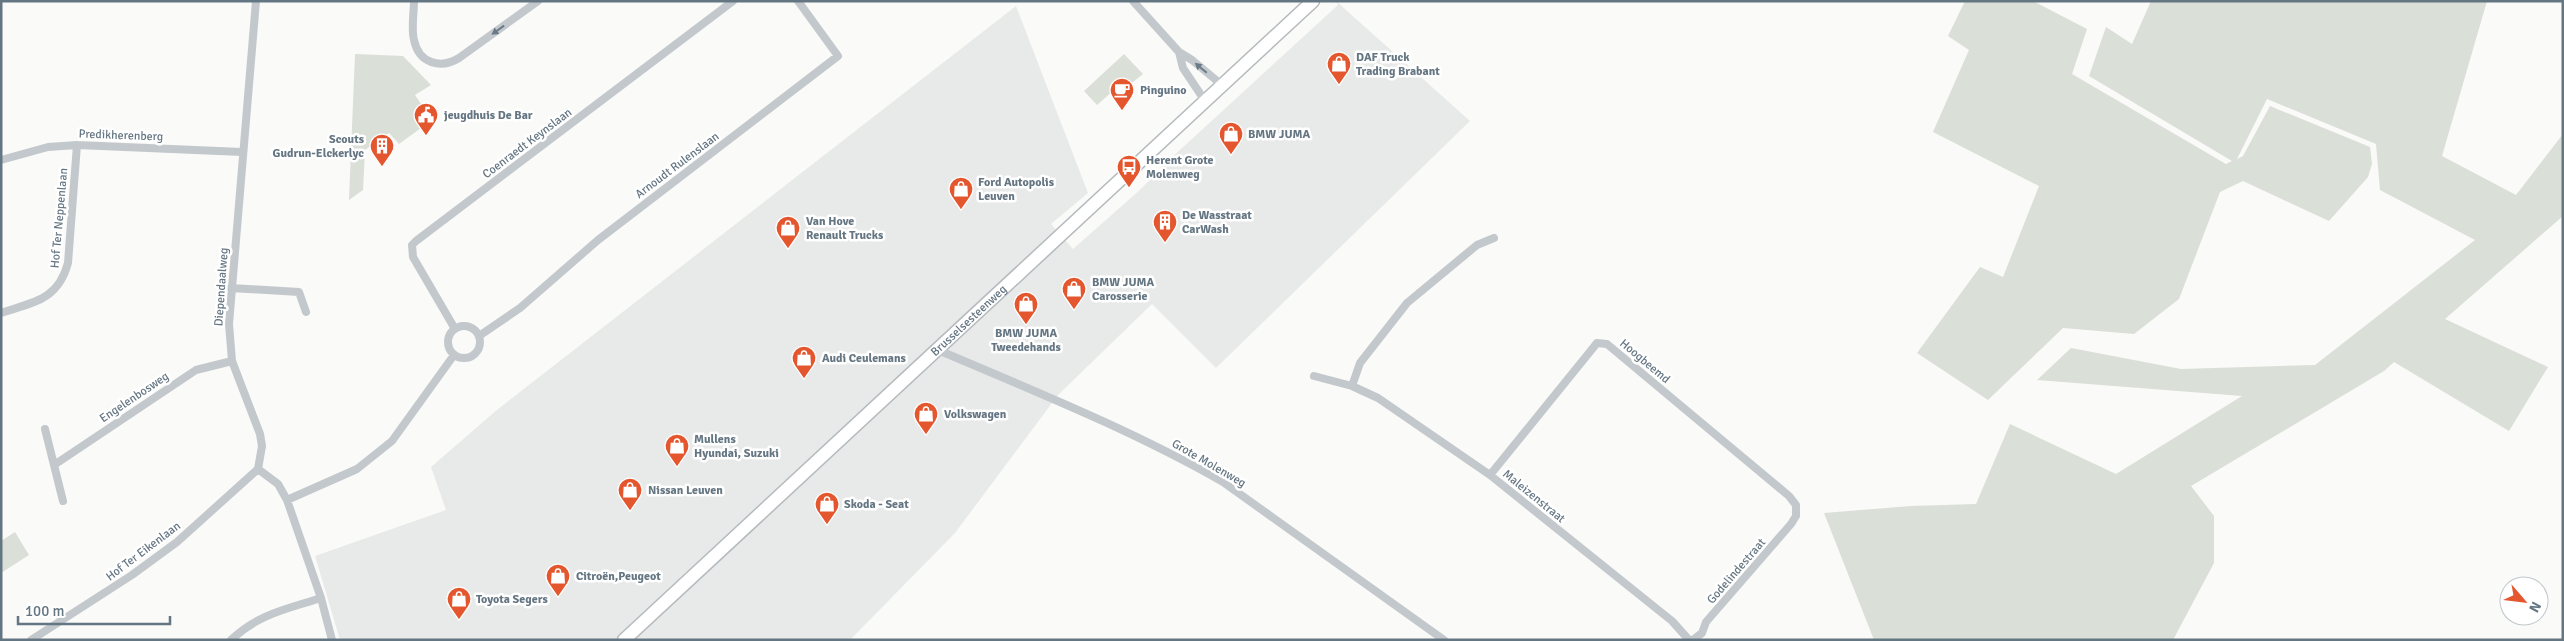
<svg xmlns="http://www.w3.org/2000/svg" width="2564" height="641" font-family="Signika,sans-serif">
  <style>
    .built { fill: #e8e9e9 }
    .green { fill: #dadfd7 }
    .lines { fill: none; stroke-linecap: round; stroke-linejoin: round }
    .primary-casing { stroke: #b5babe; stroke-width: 15 }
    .minor { stroke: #c3c8cc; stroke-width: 8 }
    .primary { stroke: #fff; stroke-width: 12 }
    .oneway { fill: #6a7a87 }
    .labels { text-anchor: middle; stroke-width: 5; stroke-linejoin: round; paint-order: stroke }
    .poi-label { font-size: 12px; font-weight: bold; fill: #657683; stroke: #fff; text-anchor: start }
    .street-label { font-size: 12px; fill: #657683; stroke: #fff }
  </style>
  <rect width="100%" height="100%" fill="#fafaf8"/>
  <path class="built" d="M 1336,1 L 1470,121 L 1216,368 L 1152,304 L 1058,395 L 955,533 L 850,640 L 340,640 L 315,556 L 446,510 L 431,467 L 498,409 L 1016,6 L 1088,193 L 1051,224 L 1073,249 L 1141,189 L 1169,160 L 1338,5 Z"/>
  <path class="green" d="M 1965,1 L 2033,1 L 2087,29 L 2072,74 L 2226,164 L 2232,161 L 2089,76 L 2106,27 L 2132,44 L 2151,1 L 2487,1 L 2442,156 L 2516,195 L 2563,134 L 2563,216 L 2445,319 L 2548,367 L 2509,431 L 2394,362 L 2384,371 L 2191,486 L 2214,516 L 2214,563 L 2173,640 L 1874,640 L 1824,513 L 1911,506 L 1976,504 L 2010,424 L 2116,474 L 2242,396 L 2037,380 L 2071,348 L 2181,369 L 2315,365 L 2475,240 L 2380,190 L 2376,144 L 2267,99 L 2237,159 L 2243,156 L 2270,106 L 2370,147 L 2372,164 L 2368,177 L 2329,221 L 2243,181 L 2220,192 L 2179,299 L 2134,334 L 2063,328 L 1988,400 L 1917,353 L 1980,267 L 2003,277 L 2039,186 L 1933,132 L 1969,50 L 1948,36 Z
    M 355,54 L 403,56 L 431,85 L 415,95 L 432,120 L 399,144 L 389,133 L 365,150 L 363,190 L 349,200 Z
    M 1124,54 L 1143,74 L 1128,86 L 1131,91 L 1126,96 L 1121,92 L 1118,94 L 1114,90 L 1097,105 L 1084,91 Z
    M 15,532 L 29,555 L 1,573 L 1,541 Z"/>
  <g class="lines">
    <defs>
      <g id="primary">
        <path id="s1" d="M 624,640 L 1313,1"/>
      </g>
    </defs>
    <use href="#primary" class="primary-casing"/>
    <path class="minor" d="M 256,1 L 229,324 L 232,361 L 260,434 L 262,446 L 258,469
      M 414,1 C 414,13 411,29 414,40 C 419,64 441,69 459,58 L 538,1
      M 1133,1 L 1179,52 L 1192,60 L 1222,85
      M 1179,52 L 1183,68 L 1205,101
      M 1,160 L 48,147 L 77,145 L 242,152
      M 231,288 L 299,292 L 306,312
      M 1,313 C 34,302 58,300 68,263 L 77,145
      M448 342a16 16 0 1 1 32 0a16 16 0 1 1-32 0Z
      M 455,329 L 413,257 L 412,245 L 416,241 L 733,1
      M 479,336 L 520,308 L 598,240 L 838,56 L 798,1
      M 938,350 C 1034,391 1132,430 1223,482 L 1444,640
      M 1314,376 L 1352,386 L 1378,398 L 1490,475 L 1672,621 L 1689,640
      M 1352,386 L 1360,363 L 1407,303 L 1477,245 L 1494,238
      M 45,429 L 63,501
      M 54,465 L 196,370 L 232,361
      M 258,469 L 278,484 L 287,500 L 321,598 L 332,640
      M 1490,475 L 1597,343 L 1607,344 L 1789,496 L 1796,505 L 1796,516 L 1791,524 L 1706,622 L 1702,633 L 1693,640
      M 287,500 L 357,469 L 392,441 L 454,355
      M 31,640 L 132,575 L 177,542 L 258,469
      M 231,640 C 258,614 287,609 321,598"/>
    <use href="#primary" class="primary"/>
  </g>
  <defs><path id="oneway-solid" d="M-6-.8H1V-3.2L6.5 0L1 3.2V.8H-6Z" transform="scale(1.25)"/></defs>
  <g class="oneway">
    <use href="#oneway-solid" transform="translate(498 30) rotate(144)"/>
    <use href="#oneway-solid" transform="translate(1201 68) rotate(-140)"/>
  </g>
  <defs>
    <symbol id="shop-pin" viewBox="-11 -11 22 30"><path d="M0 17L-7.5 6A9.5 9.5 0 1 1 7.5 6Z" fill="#e4572e" stroke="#fff"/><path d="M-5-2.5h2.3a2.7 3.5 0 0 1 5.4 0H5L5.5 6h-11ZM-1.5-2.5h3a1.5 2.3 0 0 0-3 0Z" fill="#fff"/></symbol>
    <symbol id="cafe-pin" viewBox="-11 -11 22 30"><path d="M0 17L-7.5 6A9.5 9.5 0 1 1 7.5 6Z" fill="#e4572e" stroke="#fff"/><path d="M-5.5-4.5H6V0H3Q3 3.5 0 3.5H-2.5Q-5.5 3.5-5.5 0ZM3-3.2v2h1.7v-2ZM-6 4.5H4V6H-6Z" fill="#fff"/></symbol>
    <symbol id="civic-pin" viewBox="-11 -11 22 30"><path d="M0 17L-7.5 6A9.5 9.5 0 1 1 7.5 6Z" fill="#e4572e" stroke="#fff"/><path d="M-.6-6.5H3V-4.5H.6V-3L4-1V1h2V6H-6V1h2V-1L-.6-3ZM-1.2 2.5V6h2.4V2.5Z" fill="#fff"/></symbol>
    <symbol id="building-pin" viewBox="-11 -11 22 30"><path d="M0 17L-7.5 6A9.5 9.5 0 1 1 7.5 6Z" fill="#e4572e" stroke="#fff"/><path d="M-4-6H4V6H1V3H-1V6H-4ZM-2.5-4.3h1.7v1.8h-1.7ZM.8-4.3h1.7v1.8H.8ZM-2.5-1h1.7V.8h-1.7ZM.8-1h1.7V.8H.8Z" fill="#fff"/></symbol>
    <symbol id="bus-pin" viewBox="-11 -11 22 30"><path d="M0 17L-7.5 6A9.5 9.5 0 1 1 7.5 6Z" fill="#e4572e" stroke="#fff"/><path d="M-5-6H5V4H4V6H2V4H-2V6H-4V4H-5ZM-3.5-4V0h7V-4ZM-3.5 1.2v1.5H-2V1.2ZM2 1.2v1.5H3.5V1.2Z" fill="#fff"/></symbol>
  </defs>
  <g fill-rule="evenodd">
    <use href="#shop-pin" x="1325" y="50" width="28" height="38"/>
    <use href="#cafe-pin" x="1108" y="76" width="28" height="38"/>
    <use href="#civic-pin" x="412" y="101" width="28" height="38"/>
    <use href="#shop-pin" x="1217" y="120" width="28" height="38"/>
    <use href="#building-pin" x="368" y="132" width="28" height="38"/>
    <use href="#bus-pin" x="1115" y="153" width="28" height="38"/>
    <use href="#shop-pin" x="947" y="175" width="28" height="38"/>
    <use href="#building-pin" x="1151" y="208" width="28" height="38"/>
    <use href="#shop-pin" x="774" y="214" width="28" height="38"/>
    <use href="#shop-pin" x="1060" y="275" width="28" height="38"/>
    <use href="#shop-pin" x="1012" y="290" width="28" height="38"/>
    <use href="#shop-pin" x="790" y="344" width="28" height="38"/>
    <use href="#shop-pin" x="912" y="400" width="28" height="38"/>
    <use href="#shop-pin" x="663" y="432" width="28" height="38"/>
    <use href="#shop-pin" x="616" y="476" width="28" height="38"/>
    <use href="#shop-pin" x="813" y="490" width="28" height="38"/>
    <use href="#shop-pin" x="544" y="562" width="28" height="38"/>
    <use href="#shop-pin" x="445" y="585" width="28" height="38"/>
  </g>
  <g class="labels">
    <g class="poi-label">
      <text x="1356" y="61">DAF Truck<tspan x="1356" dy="14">Trading Brabant</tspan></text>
      <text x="1140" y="94">Pinguino</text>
      <text x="444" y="119">jeugdhuis De Bar</text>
      <text x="1248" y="138">BMW JUMA</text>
      <text x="364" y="143" text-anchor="end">Scouts<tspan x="364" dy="14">Gudrun-Elckerlyc</tspan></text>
      <text x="1146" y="164">Herent Grote<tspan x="1146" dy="14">Molenweg</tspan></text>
      <text x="978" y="186">Ford Autopolis<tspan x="978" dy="14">Leuven</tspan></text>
      <text x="1182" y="219">De Wasstraat<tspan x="1182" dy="14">CarWash</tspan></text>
      <text x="806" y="225">Van Hove<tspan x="806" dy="14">Renault Trucks</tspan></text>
      <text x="1092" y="286">BMW JUMA<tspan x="1092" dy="14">Carosserie</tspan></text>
      <text x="1026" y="337" text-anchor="middle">BMW JUMA<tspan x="1026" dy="14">Tweedehands</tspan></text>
      <text x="822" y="362">Audi Ceulemans</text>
      <text x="944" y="418">Volkswagen</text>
      <text x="694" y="443">Mullens<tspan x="694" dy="14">Hyundai, Suzuki</tspan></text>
      <text x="648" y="494">Nissan Leuven</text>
      <text x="844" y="508">Skoda - Seat</text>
      <text x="576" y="580">Citroën,Peugeot</text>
      <text x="476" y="603">Toyota Segers</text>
    </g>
    <g class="street-label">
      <text transform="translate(121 135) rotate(2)" y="4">Predikherenberg</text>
      <text transform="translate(527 143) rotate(-37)" y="4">Coenraedt Keynslaan</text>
      <text transform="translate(677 165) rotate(-37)" y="4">Arnoudt Rulenslaan</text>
      <text transform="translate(59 218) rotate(-85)" y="4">Hof Ter Neppenlaan</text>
      <text transform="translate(221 287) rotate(-86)" y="4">Diependaalweg</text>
      <text dy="4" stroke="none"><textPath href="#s1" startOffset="470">Brusselsesteenweg</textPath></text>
      <text transform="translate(1645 361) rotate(40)" y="4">Hoogbeemd</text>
      <text transform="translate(134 397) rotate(-34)" y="4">Engelenbosweg</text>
      <text transform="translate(1209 463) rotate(30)" y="4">Grote Molenweg</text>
      <text transform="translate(1534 496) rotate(39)" y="4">Maleizenstraat</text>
      <text transform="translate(143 551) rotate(-37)" y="4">Hof Ter Eikenlaan</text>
      <text transform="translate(1736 571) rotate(-49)" y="4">Godelindestraat</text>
    </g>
  </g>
  <rect width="2564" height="641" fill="none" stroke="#657683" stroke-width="5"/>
  <g transform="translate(2524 601) rotate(118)"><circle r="24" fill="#ffffff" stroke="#c1c8cd"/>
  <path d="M0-4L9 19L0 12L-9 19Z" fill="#e4572e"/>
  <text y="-8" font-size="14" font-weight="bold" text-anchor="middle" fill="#657683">N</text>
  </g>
  <path d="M18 616v8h152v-8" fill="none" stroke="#657683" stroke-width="2.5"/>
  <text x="25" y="616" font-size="15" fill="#657683" stroke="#ffffff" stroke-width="4" paint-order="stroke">100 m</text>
</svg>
